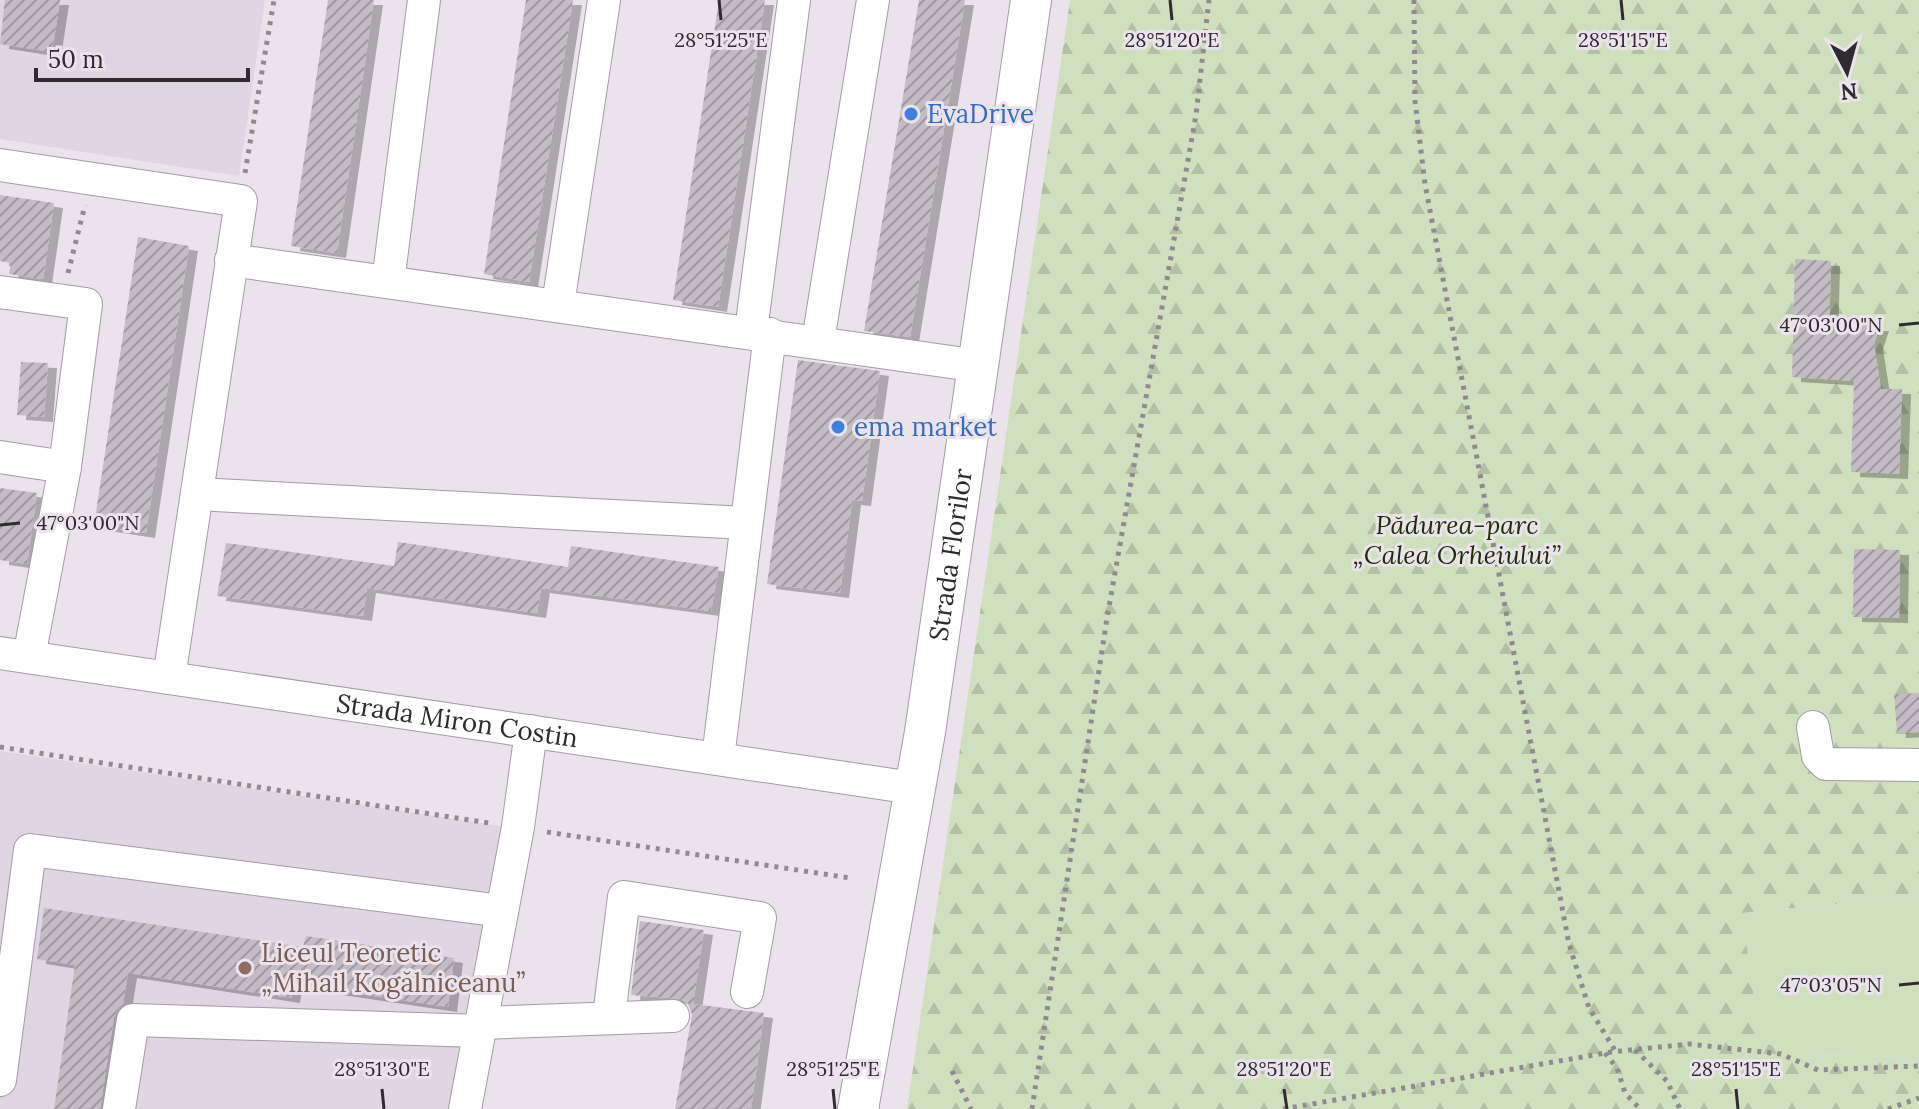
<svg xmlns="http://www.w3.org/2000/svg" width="1919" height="1109" font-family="Lora,serif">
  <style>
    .built { fill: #e0d5e3 }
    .forest { fill: url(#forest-firs) }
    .pitch { fill: #d0dfbe }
    .building { fill: url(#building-hatch); filter: url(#shadow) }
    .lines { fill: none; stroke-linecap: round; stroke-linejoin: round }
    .minor-casing { stroke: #a39ca4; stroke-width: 34 }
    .major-casing { stroke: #a39ca4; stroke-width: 42 }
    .path { stroke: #908a91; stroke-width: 5; stroke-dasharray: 4 6; stroke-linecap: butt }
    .minor { stroke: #fff; stroke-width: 32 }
    .major { stroke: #fff; stroke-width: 40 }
    .ticks { fill: none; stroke: #2f2c2f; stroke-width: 3 }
    .shop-dot { fill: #3f7fe0; stroke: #ebe3ec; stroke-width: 3 }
    .education-dot { fill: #8d6e63; stroke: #ebe3ec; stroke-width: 3 }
    .labels { text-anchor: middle; stroke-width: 6; stroke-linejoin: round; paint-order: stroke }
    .shop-label { font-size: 26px; fill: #366cbe; stroke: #ebe3ec; text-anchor: start }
    .park-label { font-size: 26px; font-style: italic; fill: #1f2f05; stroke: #ebe3ec }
    .street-label { font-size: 26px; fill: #2f2c2f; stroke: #ebe3ec }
    .education-label { font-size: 26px; fill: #785e54; stroke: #ebe3ec; text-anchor: start }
    .ticks-label { font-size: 20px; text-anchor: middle; fill: #2f2c2f; stroke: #ebe3ec; stroke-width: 6; stroke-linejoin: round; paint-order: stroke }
  </style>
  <defs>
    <pattern id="forest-firs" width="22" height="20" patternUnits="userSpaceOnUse" patternTransform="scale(2)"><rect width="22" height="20" fill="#d0dfbe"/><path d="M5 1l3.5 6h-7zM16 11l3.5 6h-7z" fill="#b3c0a4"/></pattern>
    <pattern id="building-hatch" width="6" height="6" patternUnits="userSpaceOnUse" patternTransform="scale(2)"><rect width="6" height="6" fill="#c3bcc4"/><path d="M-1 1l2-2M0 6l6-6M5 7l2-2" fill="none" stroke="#9f99a0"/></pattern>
    <filter id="shadow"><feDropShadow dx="9" dy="5" stdDeviation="0" flood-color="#0004"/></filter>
  </defs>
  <rect width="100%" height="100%" fill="#ebe3ec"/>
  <path class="built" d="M 0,0 L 265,0 L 239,176 L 0,139 Z
    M 0,751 L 507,827 L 475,1109 L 0,1109 Z"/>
  <path class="forest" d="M 1070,0 L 1919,0 L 1919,896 L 1743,913 L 1801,1055 L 1919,1057 L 1919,1109 L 907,1109 Z"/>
  <path class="pitch" d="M 1919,896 L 1919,1057 L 1801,1055 L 1760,1042 L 1742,913 Z"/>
  <path class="building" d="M 5,0 L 60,0 L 52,52 L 0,44 Z
    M 328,0 L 374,0 L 337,253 L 291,246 Z
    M 526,0 L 573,0 L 529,282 L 484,274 Z
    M 719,0 L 765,0 L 718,307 L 673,300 Z
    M 919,0 L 965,0 L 910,337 L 864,331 Z
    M 0,195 L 54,203 L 43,279 L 9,274 L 11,263 L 0,261 Z
    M 138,237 L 189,246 L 146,533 L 94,525 Z
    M 1795,259 L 1831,261 L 1829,337 L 1853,315 L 1863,326 L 1880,326 L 1874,344 L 1881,389 L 1902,389 L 1899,474 L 1851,472 L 1854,381 L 1792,377 Z
    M 798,360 L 880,371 L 862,501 L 852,500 L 840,593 L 767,584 Z
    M 21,362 L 48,363 L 44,417 L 17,415 Z
    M 0,488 L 37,493 L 27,564 L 0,560 Z
    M 398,542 L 568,567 L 571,546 L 719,567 L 711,611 L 541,588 L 537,613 L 367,588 L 363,616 L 217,596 L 226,543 L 394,566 Z
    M 1854,549 L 1900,550 L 1899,618 L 1853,617 Z
    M 1919,693 L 1919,732 L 1897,733 L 1894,694 Z
    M 44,908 L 303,947 L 306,936 L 454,958 L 448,1007 L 293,984 L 291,998 L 128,973 L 123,1004 L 114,1017 L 100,1109 L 54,1109 L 75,965 L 37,959 Z
    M 640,921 L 704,930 L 693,1004 L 764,1013 L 751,1109 L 675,1109 L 692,1015 L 688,1003 L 681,999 L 631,995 Z"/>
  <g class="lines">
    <defs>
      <g id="minor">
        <path d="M 0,165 L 241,201 L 169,678"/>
        <path d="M 231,260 L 979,366"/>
        <path d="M 388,282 L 424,0"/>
        <path d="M 0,292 L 86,304 L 65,467 L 29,657"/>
        <path d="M 558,305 L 604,0"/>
        <path d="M 751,331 L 794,0"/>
        <path d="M 818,341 L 873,0"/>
        <path d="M 0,457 L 65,467"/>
        <path d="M 197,494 L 746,523"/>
        <path id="s1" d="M 0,653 L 913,788"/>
        <path d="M 1813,727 L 1818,756 L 1826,764 L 1919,765"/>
        <path d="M 718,758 L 770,334"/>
        <path d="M 609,1016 L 624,897 L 760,918 L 747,992"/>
        <path d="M 480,1023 L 673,1016"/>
        <path d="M 0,1080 L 30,850 L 502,911"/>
        <path d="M 119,1109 L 133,1020 L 478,1031"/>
        <path d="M 465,1109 L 518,827 L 531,731"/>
      </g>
      <g id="major">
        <path id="s2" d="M 858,1109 L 925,732 L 1031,0"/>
      </g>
    </defs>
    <use href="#minor" class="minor-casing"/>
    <use href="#major" class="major-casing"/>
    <path class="path" d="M 1414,0 L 1415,101 L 1425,184 L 1569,944 L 1589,1008 L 1616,1052
      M 245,173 L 274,0
      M 68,273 L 85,205
      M 0,747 L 489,823
      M 547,832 L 850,878
      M 1635,1050 L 1667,1081 L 1680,1109
      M 1605,1053 L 1617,1068 L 1625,1093 L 1640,1109
      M 952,1071 L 971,1109
      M 1032,1109 L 1107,618 L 1196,115 L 1209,0
      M 1283,1109 L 1611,1052 L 1689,1044 L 1781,1054 L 1818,1070 L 1919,1066
      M 1888,1109 L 1919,1098"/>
    <use href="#minor" class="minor"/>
    <use href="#major" class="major"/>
  </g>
  <path class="ticks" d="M 719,0 L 721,20M 1170,0 L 1172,20M 1621,0 L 1623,20M 1899,325 L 1919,323M 0,525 L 20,523M 1899,985 L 1919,983M 382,1089 L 384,1109M 833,1089 L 835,1109M 1284,1089 L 1287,1109M 1736,1089 L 1738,1109"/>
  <g class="shop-dot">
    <circle cx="911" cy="114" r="8"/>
    <circle cx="838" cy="427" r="8"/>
  </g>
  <circle class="education-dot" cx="245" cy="968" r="8"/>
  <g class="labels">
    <g class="shop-label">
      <text x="927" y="123">EvaDrive</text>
      <text x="854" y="436">ema market</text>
    </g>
    <g class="park-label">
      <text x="1457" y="534">Pădurea-parc<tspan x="1457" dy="30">„Calea Orheiului”</tspan></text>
    </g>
    <g class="street-label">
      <text dy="9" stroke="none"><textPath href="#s2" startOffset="562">Strada Florilor</textPath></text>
      <text dy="9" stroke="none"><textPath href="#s1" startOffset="462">Strada Miron Costin</textPath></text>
    </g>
    <g class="education-label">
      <text x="261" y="962">Liceul Teoretic<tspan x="261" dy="30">„Mihail Kogălniceanu”</tspan></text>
    </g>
  </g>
  <g class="ticks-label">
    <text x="721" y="47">28°51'25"E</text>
    <text x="1172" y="47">28°51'20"E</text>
    <text x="1623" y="47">28°51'15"E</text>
    <text x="1831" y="332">47°03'00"N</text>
    <text x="88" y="530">47°03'00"N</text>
    <text x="1831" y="992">47°03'05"N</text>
    <text x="382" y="1076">28°51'30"E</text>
    <text x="833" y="1076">28°51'25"E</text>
    <text x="1284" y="1076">28°51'20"E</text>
    <text x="1736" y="1076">28°51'15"E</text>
  </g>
  <g transform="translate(1847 72) rotate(174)" stroke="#ebe3ec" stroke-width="6" paint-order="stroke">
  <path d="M0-6L14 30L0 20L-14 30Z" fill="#2f2c2f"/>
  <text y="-12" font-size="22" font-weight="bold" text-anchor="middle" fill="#2f2c2f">N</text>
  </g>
  <path d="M36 68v12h212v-12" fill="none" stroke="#2f2c2f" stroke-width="4"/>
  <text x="48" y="68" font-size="24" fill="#2f2c2f" stroke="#ebe3ec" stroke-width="6" paint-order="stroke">50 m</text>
</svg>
